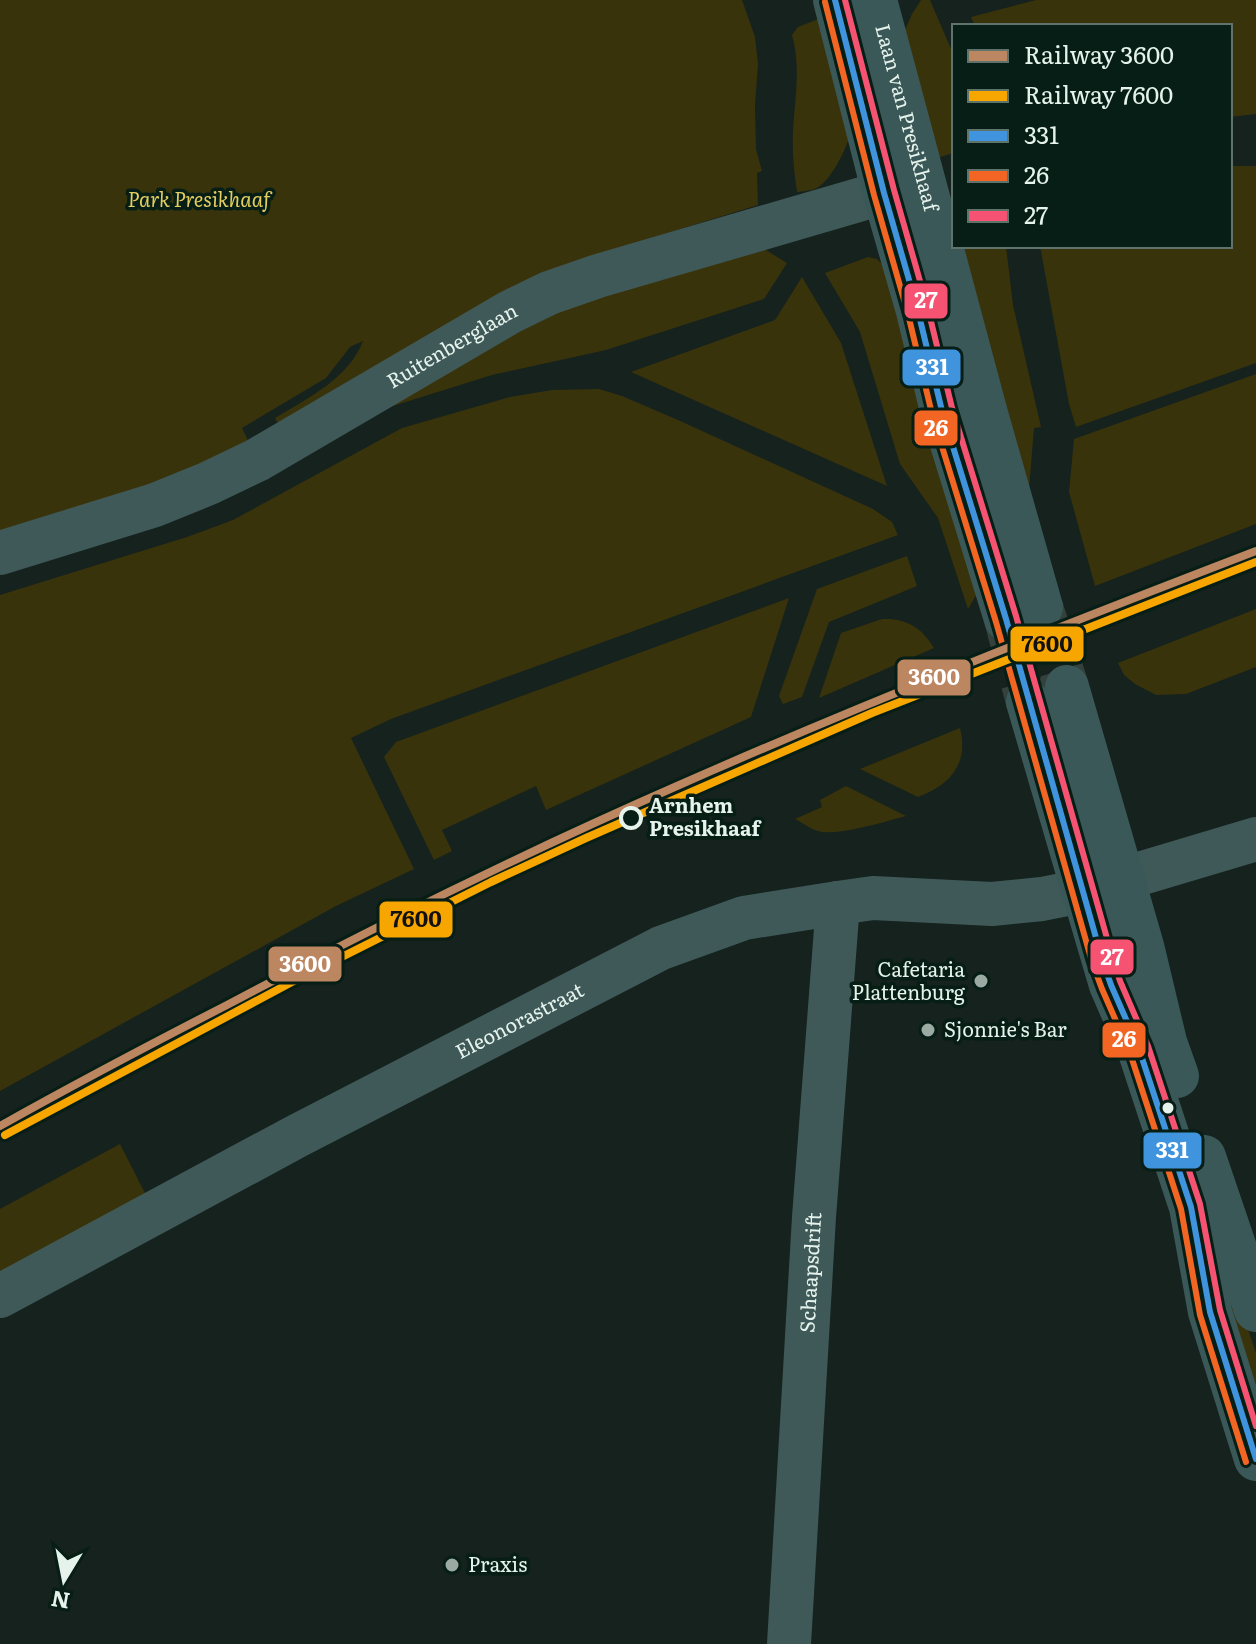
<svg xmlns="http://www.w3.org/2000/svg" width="1256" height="1644" font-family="Literata,serif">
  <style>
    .green { fill: #39330c }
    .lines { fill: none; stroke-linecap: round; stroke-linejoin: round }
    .secondary-tunnel { stroke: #34413c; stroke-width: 44; stroke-dasharray: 44 22; stroke-linecap: butt }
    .street { stroke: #3f5958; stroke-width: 44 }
    .secondary { stroke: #3b5858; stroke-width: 44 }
    .bus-1-casing { stroke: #061e15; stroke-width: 12 }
    .bus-2-casing { stroke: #061e15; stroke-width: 12 }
    .bus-3-casing { stroke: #061e15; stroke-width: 12 }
    .bus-1 { stroke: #4094de; stroke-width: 6 }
    .bus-2 { stroke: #f26522; stroke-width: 6 }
    .bus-3 { stroke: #f65372; stroke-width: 6 }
    .rail-1-casing { stroke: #061e15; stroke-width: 14 }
    .rail-2-casing { stroke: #061e15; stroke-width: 14 }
    .rail-1 { stroke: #bb8660; stroke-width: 8 }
    .rail-2 { stroke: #f7a600; stroke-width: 8 }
    .stop-dot { fill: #061e15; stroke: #e5f3ec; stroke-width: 4 }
    .poi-dot { fill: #9caaa4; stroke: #061e15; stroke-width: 3 }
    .bus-dot { fill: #e5f3ec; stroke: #061e15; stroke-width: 3 }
    .labels { text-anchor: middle; stroke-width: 7; stroke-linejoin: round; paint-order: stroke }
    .street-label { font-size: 20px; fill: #e5f3ec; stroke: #061e15 }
    .park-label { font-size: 20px; font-style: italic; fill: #e4cd5e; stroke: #061e15 }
    .stop-label { font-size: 20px; font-weight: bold; fill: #e5f3ec; stroke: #061e15; text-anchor: start }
    .poi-label { font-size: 20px; fill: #e5f3ec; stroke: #061e15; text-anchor: start }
    .line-badge { stroke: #061e15; stroke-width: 3 }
    .badge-label { font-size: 22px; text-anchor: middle; font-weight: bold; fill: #fff }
    .pale-badge-label { font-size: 22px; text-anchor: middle; font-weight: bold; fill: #111 }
  </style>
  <rect width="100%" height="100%" fill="#15221d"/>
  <path class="green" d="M 0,0 L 742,0 L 755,37 L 758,64 L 755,105 L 756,149 L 762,171 L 757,173 L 758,205 L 590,257 L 280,427 L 275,418 C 308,398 349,378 363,341 L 350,347 L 326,378 L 242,428 L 250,445 L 203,468 L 0,535 Z
    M 921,0 L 930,0 L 954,56 L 954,153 L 933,159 L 905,30 L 912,14 Z
    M 1036,0 L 1256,0 L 1256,114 L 1230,117 L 1230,26 L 975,26 L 971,17 Z
    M 826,16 L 849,138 C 844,153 831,180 817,188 C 812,191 803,191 797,192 C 794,172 792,151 793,130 C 795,98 801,67 792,35 L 798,27 Z
    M 1230,166 L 1256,166 L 1256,363 L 1076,427 L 1069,404 L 1040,246 L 1230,246 Z
    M 956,246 L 1006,246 L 1013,305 L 1041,427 L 1034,428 L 1029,489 Z
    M 761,247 L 787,263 L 764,299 L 606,350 L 492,375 L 380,410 L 554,312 Z
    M 868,257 L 877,259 L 884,266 L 982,585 L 968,609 L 938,518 L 900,464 L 860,332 L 825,273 Z
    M 802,277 L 841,343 L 887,486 L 631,372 L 775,320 Z
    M 1256,374 L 1256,524 L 1095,586 L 1069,492 L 1074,439 Z
    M 599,389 L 622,396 L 678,420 L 873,509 L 892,522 L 898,535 L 391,719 L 351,738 L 414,869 L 336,906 L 0,1091 L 0,595 L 187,537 L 233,520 L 402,428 L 510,397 L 552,390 Z
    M 907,556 L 917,586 L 829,622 L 802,697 L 783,704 L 779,696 L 817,589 Z
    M 789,598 L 751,717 L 546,810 L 536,786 L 442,830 L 452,851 L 434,860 L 384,757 L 396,742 Z
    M 1256,609 L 1256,667 L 1186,694 L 1156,695 L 1135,684 L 1124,675 L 1118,663 Z
    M 882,619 C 907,618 922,628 934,648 L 819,698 L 841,633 Z
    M 960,728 C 969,764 950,785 918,797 L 860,769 Z
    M 846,786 L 906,816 C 887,821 835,837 818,831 C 810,829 803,823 795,819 L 822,807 L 820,800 Z
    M 120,1144 L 148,1199 L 0,1282 L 0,1209 Z
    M 1231,1278 L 1256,1353 L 1256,1403 L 1218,1280 Z"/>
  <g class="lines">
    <path class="secondary-tunnel" d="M 1041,607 L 1067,687
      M 1006,619 L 1028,702"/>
    <g class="street">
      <path id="s1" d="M 0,553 L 155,505 L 209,483 L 257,460 L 510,312 L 549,293 L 598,276 L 920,182"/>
      <path id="s2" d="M 0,1296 L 297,1136 L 661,948 L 744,918 L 838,903 L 873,898 L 992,904 L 1042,899 L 1082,891 L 1256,839"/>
      <path id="s3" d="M 789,1644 L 814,1217 L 838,903"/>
    </g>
    <g class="secondary">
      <path d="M 835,0 L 884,193 L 918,311 L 942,411 L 1006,619"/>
      <path id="s4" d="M 875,0 L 986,414 L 1041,607"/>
      <path d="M 1067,687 L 1142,946 L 1165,1042 L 1177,1076"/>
      <path d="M 1028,702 L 1111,985 L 1139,1049 L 1191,1207 L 1210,1312 L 1256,1459"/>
      <path d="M 1204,1157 L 1256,1310"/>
    </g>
    <defs>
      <path id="bus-1" d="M 835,0 L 884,193 L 918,311 L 942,411 L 1006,619 L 1102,959 L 1111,985 L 1139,1049 L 1191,1207 L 1210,1312 L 1256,1459"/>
      <path id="bus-2" d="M 825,2 L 874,195 L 908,314 L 932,414 L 996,622 L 1092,962 L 1102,989 L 1130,1053 L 1181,1209 L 1200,1315 L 1246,1462"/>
      <path id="bus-3" d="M 845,0 L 894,190 L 928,309 L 952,408 L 1016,616 L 1112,956 L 1120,981 L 1148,1046 L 1200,1204 L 1220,1310 L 1256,1426"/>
    </defs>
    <use href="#bus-1" class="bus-1-casing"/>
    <use href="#bus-2" class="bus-2-casing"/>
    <use href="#bus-3" class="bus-3-casing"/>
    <use href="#bus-1" class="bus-1"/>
    <use href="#bus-2" class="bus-2"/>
    <use href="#bus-3" class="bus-3"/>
    <defs>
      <path id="rail-1" d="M 0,1126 C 75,1084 151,1044 227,1005 C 374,927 524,853 677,786 C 867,702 1061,626 1256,551"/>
      <path id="rail-2" d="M 5,1135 L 290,983 L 491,882 L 586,838 L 872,713 L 1256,562"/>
    </defs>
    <use href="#rail-1" class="rail-1-casing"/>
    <use href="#rail-2" class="rail-2-casing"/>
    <use href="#rail-1" class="rail-1"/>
    <use href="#rail-2" class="rail-2"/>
  </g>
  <circle class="stop-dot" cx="631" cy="818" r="10"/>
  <g class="poi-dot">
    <circle cx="981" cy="981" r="8"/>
    <circle cx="928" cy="1030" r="8"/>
    <circle cx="452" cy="1565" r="8"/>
  </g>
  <circle class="bus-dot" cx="1168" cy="1108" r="7"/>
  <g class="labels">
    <g class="street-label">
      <text dy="7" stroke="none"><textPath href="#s4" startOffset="122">Laan van Presikhaaf</textPath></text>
      <text dy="7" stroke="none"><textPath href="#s1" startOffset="500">Ruitenberglaan</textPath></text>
      <text dy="7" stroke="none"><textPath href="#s2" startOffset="588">Eleonorastraat</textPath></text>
      <text dy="7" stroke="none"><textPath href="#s3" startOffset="372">Schaapsdrift</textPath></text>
    </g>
    <g class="park-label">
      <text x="199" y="207">Park Presikhaaf</text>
    </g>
    <g class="stop-label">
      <text x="649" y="813">Arnhem<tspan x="649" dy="23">Presikhaaf</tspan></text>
    </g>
    <g class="poi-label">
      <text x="965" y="977" text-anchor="end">Cafetaria<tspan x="965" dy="23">Plattenburg</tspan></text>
      <text x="944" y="1037">Sjonnie's Bar</text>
      <text x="468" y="1572">Praxis</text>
    </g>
  </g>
  <g class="line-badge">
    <rect x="903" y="282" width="46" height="38" rx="8" fill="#f65372"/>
    <rect x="901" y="348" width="61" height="39" rx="8" fill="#4094de"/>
    <rect x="913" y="409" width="46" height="38" rx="8" fill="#f26522"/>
    <rect x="1009" y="625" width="76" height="38" rx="8" fill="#f7a600"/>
    <rect x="896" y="658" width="76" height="39" rx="8" fill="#bb8660"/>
    <rect x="378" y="900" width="76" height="39" rx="8" fill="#f7a600"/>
    <rect x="1089" y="938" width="46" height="38" rx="8" fill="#f65372"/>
    <rect x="267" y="945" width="76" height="38" rx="8" fill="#bb8660"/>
    <rect x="1101" y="1021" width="46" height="38" rx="8" fill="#f26522"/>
    <rect x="1142" y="1131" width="61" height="39" rx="8" fill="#4094de"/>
  </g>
  <g class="badge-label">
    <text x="926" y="308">27</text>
    <text x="932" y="375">331</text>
    <text x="936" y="436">26</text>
    <text x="934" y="685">3600</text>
    <text x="1112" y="965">27</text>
    <text x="305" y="972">3600</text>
    <text x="1124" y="1047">26</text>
    <text x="1172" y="1158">331</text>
  </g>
  <g class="pale-badge-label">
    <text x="1047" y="652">7600</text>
    <text x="416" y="927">7600</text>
  </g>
  <rect x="952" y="24" width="280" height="224" fill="#061e15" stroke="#5f736b" stroke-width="2"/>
  <rect x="968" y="50" width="40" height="12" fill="#bb8660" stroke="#5f736b" stroke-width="2"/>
  <text x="1024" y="64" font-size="24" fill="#e5f3ec">Railway 3600</text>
  <rect x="968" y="90" width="40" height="12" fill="#f7a600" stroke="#5f736b" stroke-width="2"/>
  <text x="1024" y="104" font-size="24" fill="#e5f3ec">Railway 7600</text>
  <rect x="968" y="130" width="40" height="12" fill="#4094de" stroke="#5f736b" stroke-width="2"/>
  <text x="1024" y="144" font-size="24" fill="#e5f3ec">331</text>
  <rect x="968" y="170" width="40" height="12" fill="#f26522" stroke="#5f736b" stroke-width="2"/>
  <text x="1024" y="184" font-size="24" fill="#e5f3ec">26</text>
  <rect x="968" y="210" width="40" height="12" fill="#f65372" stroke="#5f736b" stroke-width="2"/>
  <text x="1024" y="224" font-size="24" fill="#e5f3ec">27</text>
  <g transform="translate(64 1580) rotate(190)" stroke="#061e15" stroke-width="6" paint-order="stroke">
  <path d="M0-6L14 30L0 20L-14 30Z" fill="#e5f3ec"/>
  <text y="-12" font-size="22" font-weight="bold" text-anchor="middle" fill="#e5f3ec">N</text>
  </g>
</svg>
